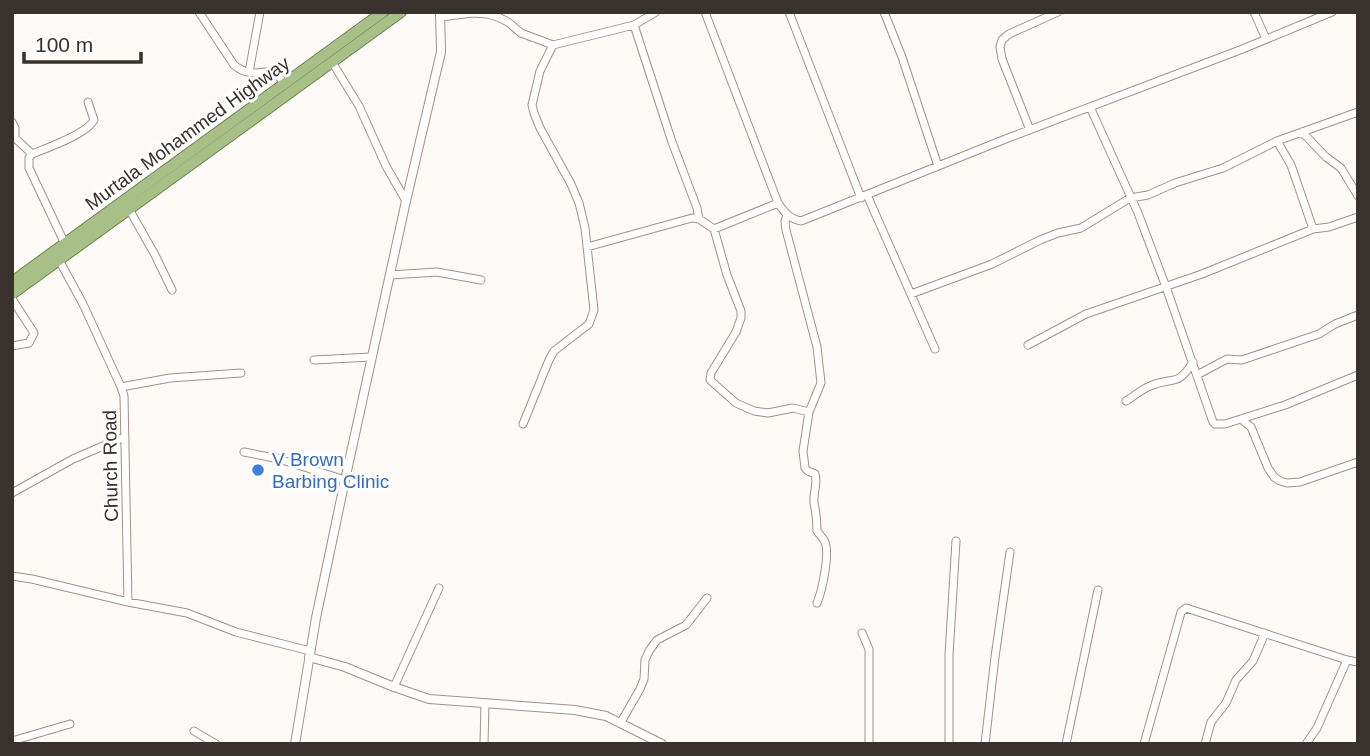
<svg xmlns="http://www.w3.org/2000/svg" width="1370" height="756" font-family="Arial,sans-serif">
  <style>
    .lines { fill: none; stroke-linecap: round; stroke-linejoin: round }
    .minor-casing { stroke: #a29187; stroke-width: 9 }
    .tertiary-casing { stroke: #a29187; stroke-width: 10 }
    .trunk-casing { stroke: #718455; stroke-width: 12 }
    .minor { stroke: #fff; stroke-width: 7 }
    .tertiary { stroke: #fff; stroke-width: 8 }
    .trunk { stroke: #a6c088; stroke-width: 10 }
    .shop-dot { fill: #3f7fe0; stroke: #fff; stroke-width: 2.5 }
    .labels { text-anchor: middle; stroke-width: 6; stroke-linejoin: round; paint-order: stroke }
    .street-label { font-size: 19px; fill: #38312d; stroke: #fff }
    .shop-label { font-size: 19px; fill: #366cbe; stroke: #fff; text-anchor: start }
  </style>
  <rect width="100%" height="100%" fill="#fefaf8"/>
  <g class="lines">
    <defs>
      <path id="minor" d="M 199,12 L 234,65 C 247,76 259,73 274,71 L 285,84
        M 705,12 L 778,203 C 784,212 790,219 801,221 L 1008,138 L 1240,50 L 1332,12
        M 789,12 L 861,198
        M 884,12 L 902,57 L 938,166
        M 1254,12 L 1266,39
        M 440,17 L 473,13 L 487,14 L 498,17 L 508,22 L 521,33 L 553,45 L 634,25 L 656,12
        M 634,25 L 672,142 L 697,208 L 699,219
        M 332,62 L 359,106 L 386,166 L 406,201
        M 249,72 L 260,12
        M 1090,107 L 1138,213 L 1166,287 L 1213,422 L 1215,424 L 1225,424 L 1285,405 L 1358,375
        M 12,122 L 15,128 L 15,138 L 32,154
        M 1030,130 L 1002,59 L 1000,47 L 1002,40 L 1009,34 L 1058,12
        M 1302,132 L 1326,157 L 1341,168 L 1358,196
        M 1277,141 L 1291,165 L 1313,229
        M 867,195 L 935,349
        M 129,209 L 155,255 L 172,290
        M 787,215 L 785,221 L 786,230 L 817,347 L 821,383 L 809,412 L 803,451 L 805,468 L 808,471 L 815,474 C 818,483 813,493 814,503 C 816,512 817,521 817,531 C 819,534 822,537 824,540 C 831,551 822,591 817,603
        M 714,229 L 778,203
        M 65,244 L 29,168 L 29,158 L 32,154 C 47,148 87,134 94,120 L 88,102
        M 587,247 L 692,218 L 699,219 L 714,229 L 727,275 L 741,311 L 741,318 L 736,332 L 711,373 L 710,380 L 736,403 L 754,411 L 768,413 L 793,408 L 809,412
        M 59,260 L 83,304 L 121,387 L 124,396 L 128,602
        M 390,275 L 437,272 L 481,280
        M 911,294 L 992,264 L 1040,240 L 1058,233 L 1081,228 L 1130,198 L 1148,195 L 1175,183 L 1223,168 L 1277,141 L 1358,112
        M 12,299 L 34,333 L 29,343 L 12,346
        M 1028,345 L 1086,314 L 1202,274 L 1313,229 L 1329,227 L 1358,217
        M 314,360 L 371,357
        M 1197,375 L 1227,359 L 1242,360 L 1319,334 L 1335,324 L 1358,315
        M 121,387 L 170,378 L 241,373
        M 1126,401 C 1134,396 1142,389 1150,386 C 1173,376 1177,388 1193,362
        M 1241,419 L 1251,427 L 1268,468 L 1274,477 L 1280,481 L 1287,483 L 1300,482 L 1358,462
        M 523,424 L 549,360 L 554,351 L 589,324 L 594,310 L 585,228 L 579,203 L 571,184 L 540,128 L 534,113 L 532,105 L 540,71 L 553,45
        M 244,452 L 279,459 L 345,480
        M 12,493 L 73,459 L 124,437
        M 12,576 L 32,579 L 128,602 L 187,613 L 236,632 L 310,651
        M 862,633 L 869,649 L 869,744
        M 394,687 L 439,588
        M 621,722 L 640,689 L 644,679 L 645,660 L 649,651 L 657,640 L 686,625 L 707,598
        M 194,731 L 216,744
        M 12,741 L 70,724
        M 484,744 L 485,703
        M 949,744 L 949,654 L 956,541
        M 985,744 L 995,657 L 1010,552
        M 1066,744 L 1098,590
        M 1144,744 L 1180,616 L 1181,612 L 1186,608 L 1347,660 L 1358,662
        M 1205,744 L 1211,722 L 1226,703 L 1236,680 L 1253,661 L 1265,633
        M 1306,744 L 1317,728 L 1347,660"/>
      <path id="tertiary" d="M 309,657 L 345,667 L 394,687 L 429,699 L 575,710 L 606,716 L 662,744
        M 295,744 L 316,618 L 345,480 L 406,201 L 441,52 L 440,12"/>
      <path id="trunk" d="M 12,282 L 383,12
        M 12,294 L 401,12"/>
    </defs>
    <use href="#minor" class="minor-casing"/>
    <use href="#tertiary" class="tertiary-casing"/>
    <use href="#trunk" class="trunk-casing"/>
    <use href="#minor" class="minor"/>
    <use href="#tertiary" class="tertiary"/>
    <use href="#trunk" class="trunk"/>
  </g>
  <circle class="shop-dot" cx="258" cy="470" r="7"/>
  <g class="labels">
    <g class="street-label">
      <text transform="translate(187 133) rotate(-36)" y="7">Murtala Mohammed Highway</text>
      <text transform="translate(110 466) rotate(-91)" y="7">Church Road</text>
    </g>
    <g class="shop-label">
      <text x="272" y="466">V Brown<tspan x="272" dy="22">Barbing Clinic</tspan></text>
    </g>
  </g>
  <rect width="1370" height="756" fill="none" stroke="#38312d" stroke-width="28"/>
  <path d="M24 52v10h117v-10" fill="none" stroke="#38312d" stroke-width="3.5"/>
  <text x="35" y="52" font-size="21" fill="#38312d" stroke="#ffffff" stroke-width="5" paint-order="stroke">100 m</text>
</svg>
